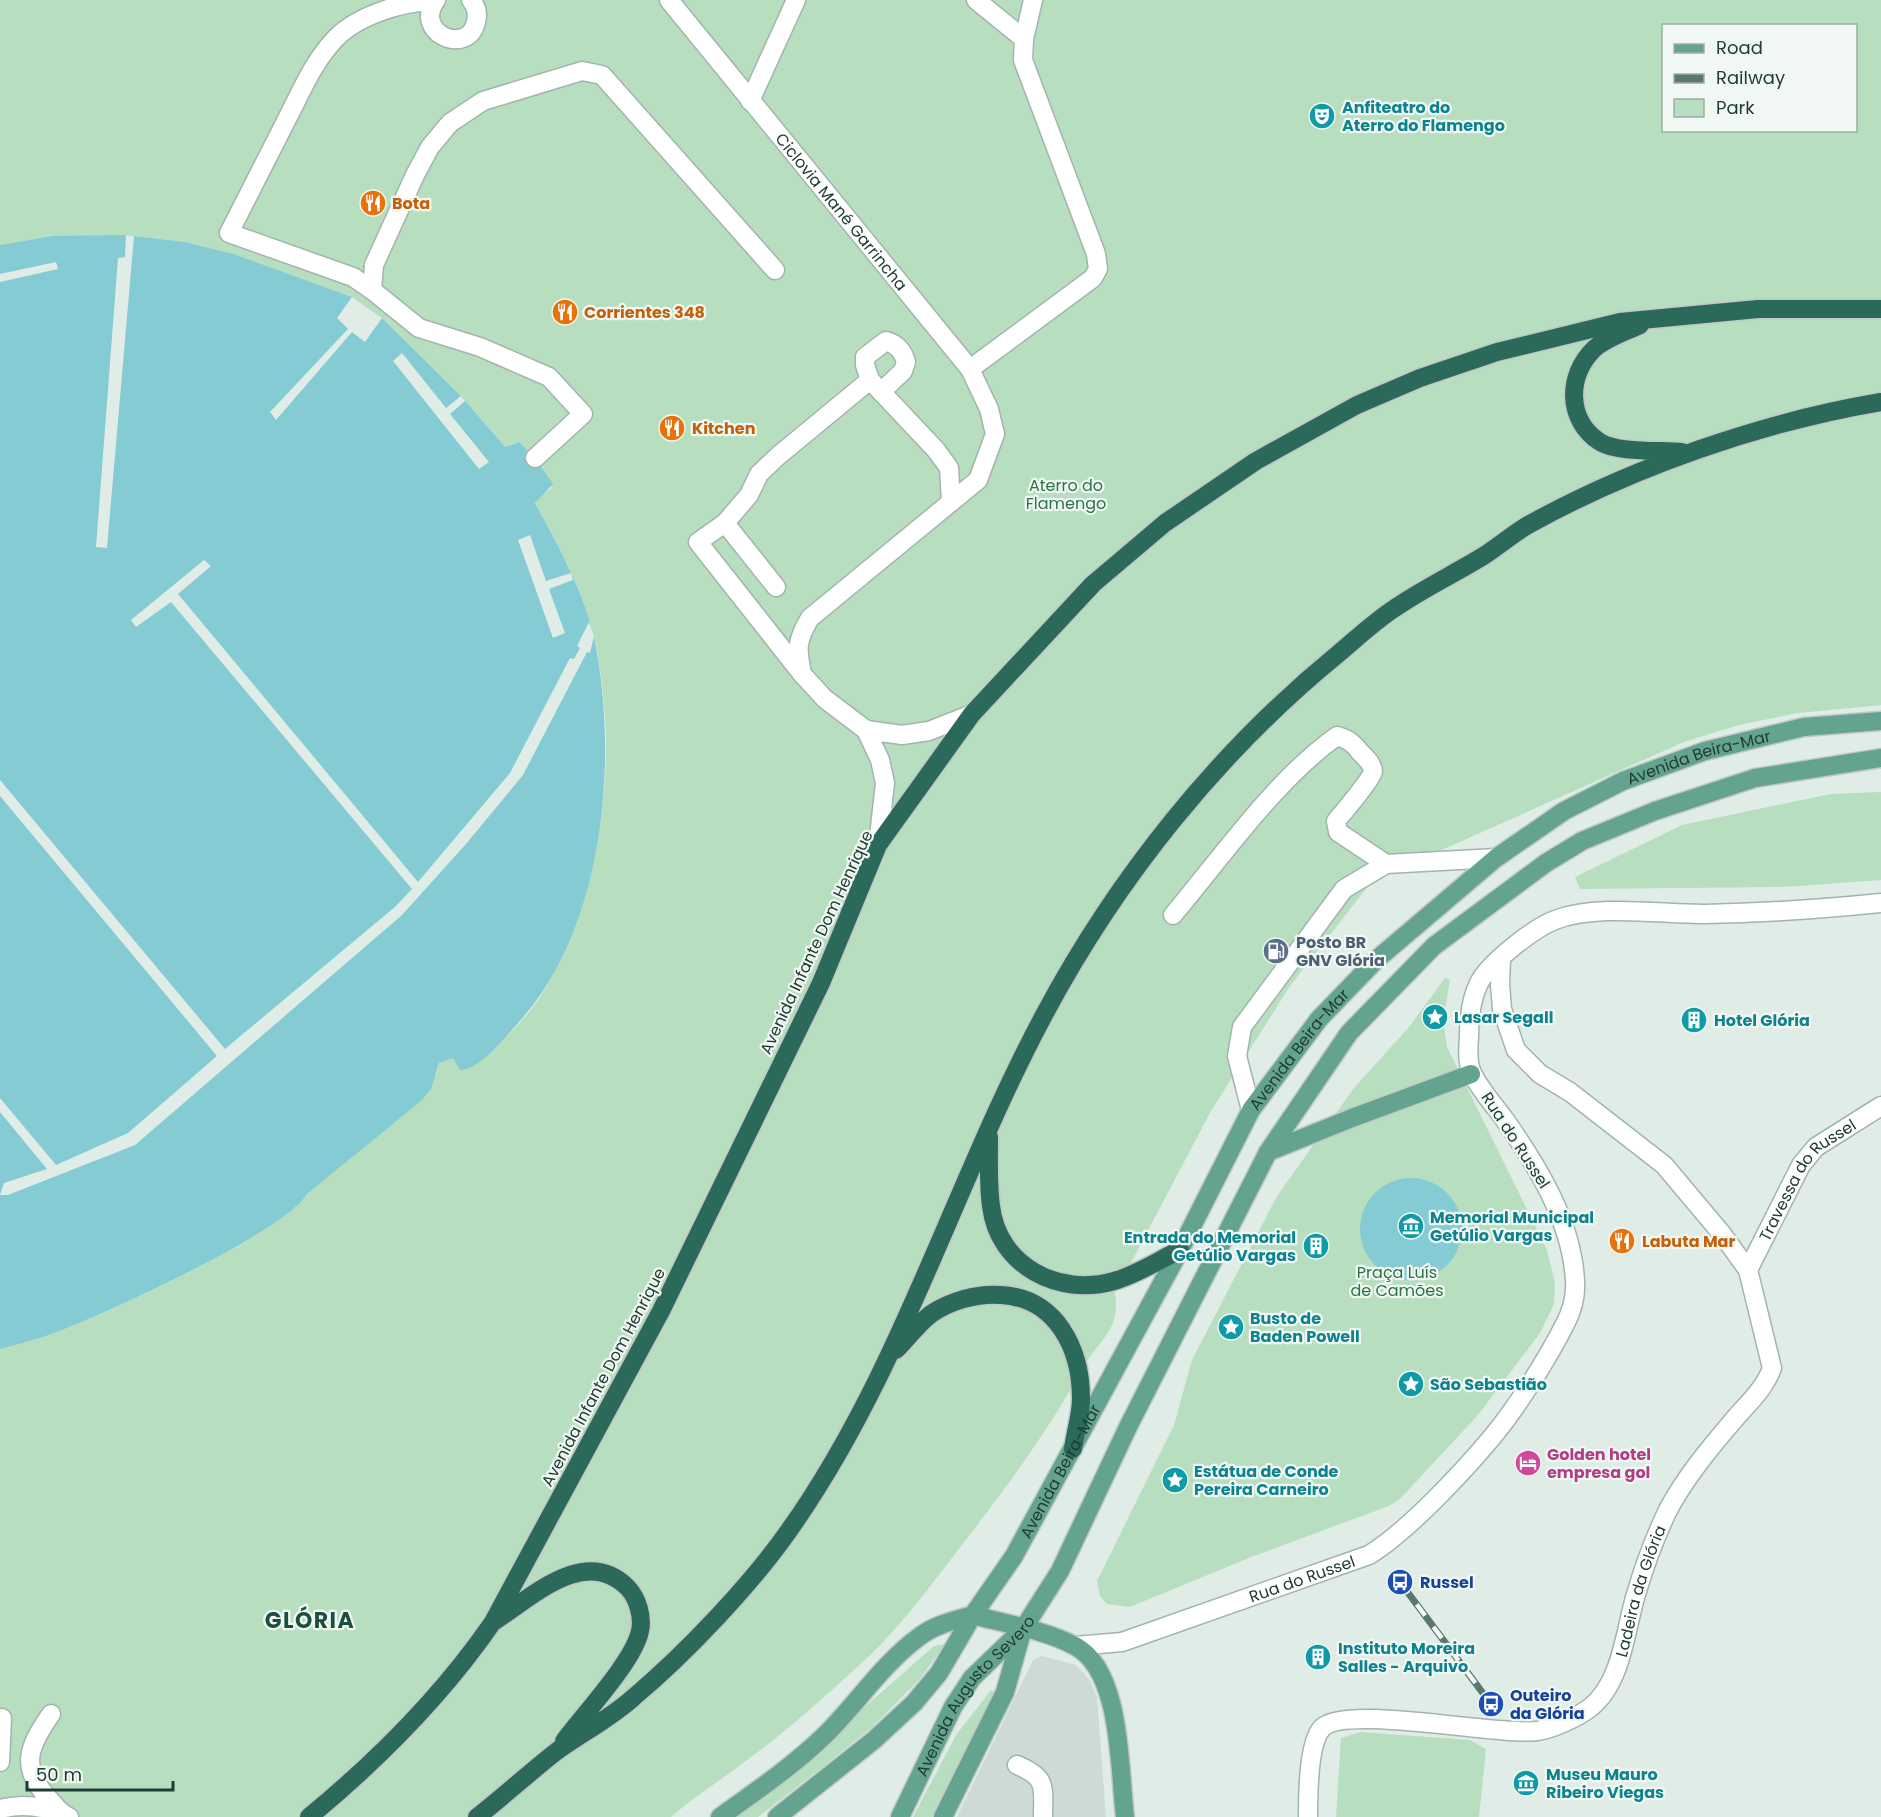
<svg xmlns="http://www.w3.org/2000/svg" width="1881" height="1817" font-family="Poppins,sans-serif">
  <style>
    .built { fill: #cedbd5 }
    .green { fill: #b8dec0; fill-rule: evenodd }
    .water { fill: #85cbd3 }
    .pier { fill: #e0ece6 }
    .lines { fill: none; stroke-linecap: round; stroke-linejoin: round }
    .minor-casing { stroke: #a3b4ad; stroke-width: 21 }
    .major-casing { stroke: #c1c9c6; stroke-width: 21 }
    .highway-casing { stroke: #c1c9c6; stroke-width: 21 }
    .minor { stroke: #fff; stroke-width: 18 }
    .major { stroke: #63a390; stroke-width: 18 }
    .highway { stroke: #2b6a5a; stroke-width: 18 }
    .rail-casing { stroke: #5a786f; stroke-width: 7 }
    .rail { stroke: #f1f8f4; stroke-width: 4.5; stroke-dasharray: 14; stroke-linecap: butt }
    .labels { text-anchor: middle; stroke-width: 4.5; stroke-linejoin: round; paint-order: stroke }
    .culture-label { font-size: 16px; font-weight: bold; fill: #0d838f; stroke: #f1f8f4; text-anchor: start }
    .food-label { font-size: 16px; font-weight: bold; fill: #c56008; stroke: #f1f8f4; text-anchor: start }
    .street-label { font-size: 16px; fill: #203d34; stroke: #f1f8f4 }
    .park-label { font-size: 16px; fill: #297543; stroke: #f1f8f4 }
    .service-label { font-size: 16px; font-weight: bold; fill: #4e5e75; stroke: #f1f8f4; text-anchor: start }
    .hotel-label { font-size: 16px; font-weight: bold; fill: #b23c85; stroke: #f1f8f4; text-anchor: start }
    .transit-label { font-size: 16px; font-weight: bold; fill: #164399; stroke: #f1f8f4; text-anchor: start }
    .district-label { font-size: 22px; font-weight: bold; letter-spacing: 1.5px; fill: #1b4f40; stroke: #f1f8f4 }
  </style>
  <rect width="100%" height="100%" fill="#e0ece6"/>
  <path class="built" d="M 1042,1656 L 1076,1665 L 1089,1679 L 1097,1697 L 1106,1817 L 957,1817 L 1033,1660 Z"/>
  <path class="green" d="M 0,0 L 1881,0 L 1881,705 L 1798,713 L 1739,725 L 1684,742 L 1372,881 L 1290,986 L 1211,1111 L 1115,1293 C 1121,1333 1097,1340 1081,1371 C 1046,1435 1002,1493 958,1550 C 926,1592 894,1635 854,1670 C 820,1701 784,1733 747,1760 C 721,1780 695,1796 671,1817 L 0,1817 L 0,1349 C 19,1344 39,1339 57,1332 C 102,1315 287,1231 307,1194 L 437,1073 L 439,1063 L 453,1058 L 479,1062 C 499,1044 520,1025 536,1003 C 549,985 558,963 567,943 C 608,847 616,738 594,636 C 583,590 558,544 535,503 L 536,499 L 552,488 L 517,442 L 505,447 L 461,396 L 382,318 L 352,297 L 234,254 L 185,242 L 134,236 L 52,236 L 0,245 ZM 1664,26 L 1856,26 L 1856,130 L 1664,130 Z
    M 1881,792 L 1881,880 L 1784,887 L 1580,889 L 1575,877 L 1682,825 L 1831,794 Z
    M 1445,978 L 1450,980 L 1443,1020 L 1447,1047 L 1547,1250 L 1555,1283 L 1554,1304 L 1540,1333 L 1478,1415 L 1400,1499 L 1389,1506 L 1251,1557 L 1130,1607 L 1107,1604 L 1100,1596 L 1097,1581 L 1174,1425 L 1192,1360 L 1277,1196 L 1354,1088 L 1409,1027 Z
    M 945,1644 L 919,1680 L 872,1727 L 820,1769 L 758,1817 L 729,1817 L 818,1748 L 934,1646 Z
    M 991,1690 L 994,1692 L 992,1697 L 932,1817 L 913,1817 L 956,1735 Z
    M 1361,1732 L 1470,1740 L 1486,1749 L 1479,1817 L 1336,1817 L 1341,1738 Z"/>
  <path class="water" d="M 126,235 L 185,242 L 234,254 L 352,297 L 382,318 L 461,396 L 505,447 L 519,442 L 535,458 L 553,484 L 535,503 C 557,543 584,592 594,637 C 619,758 605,927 519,1022 C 506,1036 479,1071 460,1070 L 453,1058 L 439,1063 L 431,1089 L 422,1100 L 307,1194 C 287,1231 102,1315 57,1332 C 39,1339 19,1344 0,1349 L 0,245 L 52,236 Z
    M1360 1229a51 51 0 1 1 102 0a51 51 0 1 1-102 0Z"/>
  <path class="pier" d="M 126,235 L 134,236 L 107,548 L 96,547 L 118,258 L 125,257 Z
    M 56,262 L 58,269 L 0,282 L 0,274 Z
    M 352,297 L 382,318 L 365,342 L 352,332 L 276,420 L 270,412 L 348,329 L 337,318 Z
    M 402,353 L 446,408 L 461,396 L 465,401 L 450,414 L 489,462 L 479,469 L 393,361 Z
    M 530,535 L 546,581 L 571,573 L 573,580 L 549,589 L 565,633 L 553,638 L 518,540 Z
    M 204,560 L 211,566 L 178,594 L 418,882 L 510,773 L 570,658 L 574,659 L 580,648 L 577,646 L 589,622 L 594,636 L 590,653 L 587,652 L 523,775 L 466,844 L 402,915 L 135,1145 L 8,1195 L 0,1195 L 4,1183 L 47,1169 L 0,1112 L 0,1098 L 56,1165 L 128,1133 L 217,1056 L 0,796 L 0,780 L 225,1049 L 396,906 L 412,889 L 171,602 L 136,627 L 131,620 Z"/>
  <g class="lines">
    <defs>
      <g id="minor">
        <path d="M 436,0 C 412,33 468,57 476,22 C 478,14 476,6 471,0"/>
        <path id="s1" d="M 669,0 L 970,369 L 989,409 L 995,434 L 978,480 L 810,618 C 796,641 797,649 802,674"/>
        <path d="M 976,0 L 1024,39"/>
        <path d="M 750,101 L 796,0"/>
        <path d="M 372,290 L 353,277 L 229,233 C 248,195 268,157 287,119 C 302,90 314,60 337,37 C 358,16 405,0 434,2"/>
        <path d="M 970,369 L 1093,278 L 1098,269 L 1096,254 L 1023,60 L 1024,39 L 1033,0"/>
        <path d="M 870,380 L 865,365 L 865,357 L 886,341 C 897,344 903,351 906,362 L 903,371 L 881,392"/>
        <path d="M 535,458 L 583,414 L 549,377 L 480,347 L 419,328 L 372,290 L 374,265 L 415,175 L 430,147 L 450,123 L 483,101 L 582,71 L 602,75 L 775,270"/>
        <path d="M 725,523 L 776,587"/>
        <path d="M 866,730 L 825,699 L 802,674 L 698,542 L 725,523 L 749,495 L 759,474 L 778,456 L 870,380 L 936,450 L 949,468 L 951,502"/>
        <path d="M 878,845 L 885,783 L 880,760 L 866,730 L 902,735 L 929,731 L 972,714"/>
        <path d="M 1173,915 C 1222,857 1276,779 1337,736 C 1348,739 1353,743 1360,752 C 1365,757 1373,764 1373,772 C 1373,777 1342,814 1336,821 L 1338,832 L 1386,864"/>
        <path d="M 1251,1110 L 1237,1056 L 1242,1027 L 1344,889 L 1386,864 L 1496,858"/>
        <path id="s2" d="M 1748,1270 L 1801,1165 L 1816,1147 L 1881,1106"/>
        <path id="s3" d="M 1075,1646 L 1122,1642 L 1369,1555 C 1408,1531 1464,1471 1493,1436 C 1517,1407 1548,1358 1565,1324 C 1572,1311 1576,1296 1575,1281 C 1572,1222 1538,1167 1505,1120 C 1495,1106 1481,1091 1473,1075 C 1467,1065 1468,1049 1469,1037 C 1469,1019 1471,999 1479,983 C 1489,963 1534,928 1555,920 C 1597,904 1659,914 1704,914 C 1763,913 1822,909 1881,903"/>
        <path d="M 51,1714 C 29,1746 19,1766 48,1798 C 55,1805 60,1814 69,1817"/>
        <path d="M 0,1762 L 2,1718"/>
        <path d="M 1017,1765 C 1048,1778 1043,1787 1043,1817"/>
        <path d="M 0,1809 C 20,1804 42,1806 61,1814"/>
        <path id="s4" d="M 1308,1817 C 1308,1797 1308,1743 1322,1728 C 1345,1704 1495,1736 1537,1731 C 1553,1729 1578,1717 1591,1707 C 1623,1681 1625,1628 1637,1591 C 1645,1564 1656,1535 1668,1510 C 1685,1478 1709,1449 1732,1422 C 1747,1404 1764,1390 1772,1368 L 1748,1270 L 1722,1234 L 1664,1165 L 1570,1092 L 1540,1074 L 1516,1050 L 1502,1009 L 1500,985 L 1501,959"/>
      </g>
      <g id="major">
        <path d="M 1268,1152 L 1352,1118 L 1471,1074"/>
        <path d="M 973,1615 C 1006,1624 1045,1630 1075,1646 C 1122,1671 1119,1769 1125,1817"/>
        <path d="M 720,1817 C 755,1792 793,1766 824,1736 C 856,1705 882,1664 919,1637 C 934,1625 955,1620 973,1615"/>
        <path id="s5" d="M 777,1817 L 874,1740 L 914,1703 L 939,1673 L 973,1615 L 1014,1556 L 1180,1250 L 1251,1110 L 1319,1019 L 1376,960 L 1496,858 L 1564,811 L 1623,781 L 1705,751 L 1804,727 L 1881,721"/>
        <path id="s6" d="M 900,1817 L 953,1707 L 972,1678 L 1023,1629 L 1060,1571 L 1128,1427 L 1268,1152 L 1349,1033 L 1434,946 L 1546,863 L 1582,841 L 1655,811 L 1755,778 L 1881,758"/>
        <path d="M 943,1817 L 1005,1692 L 1022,1632"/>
      </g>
      <path id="highway" d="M 1640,325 C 1625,332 1606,338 1594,349 C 1567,375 1566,420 1600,442 C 1617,453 1661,450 1682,452
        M 989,1137 C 989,1160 988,1184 991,1206 C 998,1266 1059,1297 1114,1281 C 1136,1275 1159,1260 1180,1250
        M 896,1350 C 907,1339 918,1324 931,1314 C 950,1301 977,1293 1001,1295 C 1056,1298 1081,1348 1081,1399 C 1081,1415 1075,1433 1073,1449
        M 495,1621 C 533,1596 586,1545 628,1588 C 638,1599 643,1617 640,1631 C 634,1661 583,1715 564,1741
        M 309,1817 C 378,1760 442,1696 493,1622 L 661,1311 L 821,983 L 878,845 L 972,714 L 1093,584 L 1165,523 L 1256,461 L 1357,405 L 1420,378 L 1497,352 L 1620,322 L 1758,309 L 1881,309
        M 477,1817 C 504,1796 530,1772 557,1751 C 582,1733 611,1718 634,1697 C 686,1653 751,1585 790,1529 C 901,1372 954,1183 1044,1015 C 1117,878 1218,752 1338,654 C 1357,638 1375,621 1395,608 C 1424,588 1456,573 1485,555 C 1500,545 1513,534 1528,525 C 1633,467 1762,422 1881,402"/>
    </defs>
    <use href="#minor" class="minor-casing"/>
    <use href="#major" class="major-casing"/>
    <use href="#highway" class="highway-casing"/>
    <use href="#minor" class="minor"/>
    <use href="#major" class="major"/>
    <use href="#highway" class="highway"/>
    <defs>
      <path id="rail" d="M 1400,1582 L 1491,1704"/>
    </defs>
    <use href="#rail" class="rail-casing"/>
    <use href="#rail" class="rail"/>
  </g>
  <defs>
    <symbol id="theatre-disc" viewBox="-11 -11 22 22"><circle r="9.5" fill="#0f9aa8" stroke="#f1f8f4"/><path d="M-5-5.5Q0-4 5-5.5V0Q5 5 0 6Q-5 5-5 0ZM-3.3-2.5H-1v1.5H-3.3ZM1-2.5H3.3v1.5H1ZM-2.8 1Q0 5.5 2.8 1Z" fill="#fff"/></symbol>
    <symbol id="restaurant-disc" viewBox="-11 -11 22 22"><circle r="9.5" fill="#e8710a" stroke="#f1f8f4"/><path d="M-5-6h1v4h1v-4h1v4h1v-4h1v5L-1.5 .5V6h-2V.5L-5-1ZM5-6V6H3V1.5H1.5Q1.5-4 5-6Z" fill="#fff"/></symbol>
    <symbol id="fuel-disc" viewBox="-11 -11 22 22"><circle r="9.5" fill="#5c6f8a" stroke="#f1f8f4"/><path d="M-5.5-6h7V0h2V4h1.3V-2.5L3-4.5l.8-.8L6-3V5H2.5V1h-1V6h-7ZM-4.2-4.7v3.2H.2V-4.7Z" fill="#fff"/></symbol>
    <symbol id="sight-disc" viewBox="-11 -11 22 22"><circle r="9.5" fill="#0f9aa8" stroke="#f1f8f4"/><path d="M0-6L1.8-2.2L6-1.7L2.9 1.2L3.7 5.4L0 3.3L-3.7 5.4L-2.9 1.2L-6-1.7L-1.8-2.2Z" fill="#fff"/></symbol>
    <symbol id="building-disc" viewBox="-11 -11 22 22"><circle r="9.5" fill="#0f9aa8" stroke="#f1f8f4"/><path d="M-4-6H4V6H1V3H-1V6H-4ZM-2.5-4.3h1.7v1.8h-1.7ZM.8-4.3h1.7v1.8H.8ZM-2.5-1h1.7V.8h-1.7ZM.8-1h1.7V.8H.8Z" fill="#fff"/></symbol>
    <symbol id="museum-disc" viewBox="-11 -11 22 22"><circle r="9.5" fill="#0f9aa8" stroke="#f1f8f4"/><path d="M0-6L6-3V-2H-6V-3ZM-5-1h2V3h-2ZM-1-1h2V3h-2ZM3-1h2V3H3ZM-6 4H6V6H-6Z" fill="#fff"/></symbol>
    <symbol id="hotel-disc" viewBox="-11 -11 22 22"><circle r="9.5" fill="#d1479c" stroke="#f1f8f4"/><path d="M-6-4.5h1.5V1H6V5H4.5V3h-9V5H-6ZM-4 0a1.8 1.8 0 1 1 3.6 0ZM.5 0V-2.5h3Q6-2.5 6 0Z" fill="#fff"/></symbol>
    <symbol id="bus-disc" viewBox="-11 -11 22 22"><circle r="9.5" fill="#1a4fb4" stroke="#f1f8f4"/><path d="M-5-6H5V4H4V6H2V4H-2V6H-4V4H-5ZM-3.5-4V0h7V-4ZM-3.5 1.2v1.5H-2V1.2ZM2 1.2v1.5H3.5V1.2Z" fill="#fff"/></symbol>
  </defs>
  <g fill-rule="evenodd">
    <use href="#theatre-disc" x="1307" y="101" width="30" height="30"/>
    <use href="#restaurant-disc" x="358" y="188" width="30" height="30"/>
    <use href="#restaurant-disc" x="550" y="297" width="30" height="30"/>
    <use href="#restaurant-disc" x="657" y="413" width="30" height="30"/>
    <use href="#fuel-disc" x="1261" y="936" width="30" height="30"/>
    <use href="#sight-disc" x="1420" y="1002" width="30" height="30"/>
    <use href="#building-disc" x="1679" y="1005" width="30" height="30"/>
    <use href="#museum-disc" x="1396" y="1211" width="30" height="30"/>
    <use href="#restaurant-disc" x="1607" y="1226" width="30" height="30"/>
    <use href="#building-disc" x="1301" y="1231" width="30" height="30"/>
    <use href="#sight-disc" x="1216" y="1312" width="30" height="30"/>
    <use href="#sight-disc" x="1396" y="1369" width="30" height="30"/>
    <use href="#hotel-disc" x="1513" y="1448" width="30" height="30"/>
    <use href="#sight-disc" x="1160" y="1465" width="30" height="30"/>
    <use href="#bus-disc" x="1385" y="1567" width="30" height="30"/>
    <use href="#building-disc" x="1303" y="1642" width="30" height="30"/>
    <use href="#bus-disc" x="1476" y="1689" width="30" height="30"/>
    <use href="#museum-disc" x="1511" y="1768" width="30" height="30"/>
  </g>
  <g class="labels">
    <g class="culture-label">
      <text x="1342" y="113">Anfiteatro do<tspan x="1342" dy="18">Aterro do Flamengo</tspan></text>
      <text x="1454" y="1023">Lasar Segall</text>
      <text x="1714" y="1026">Hotel Glória</text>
      <text x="1430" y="1223">Memorial Municipal<tspan x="1430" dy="18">Getúlio Vargas</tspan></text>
      <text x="1296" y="1243" text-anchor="end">Entrada do Memorial<tspan x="1296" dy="18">Getúlio Vargas</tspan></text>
      <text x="1250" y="1324">Busto de<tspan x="1250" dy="18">Baden Powell</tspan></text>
      <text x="1430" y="1390">São Sebastião</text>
      <text x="1194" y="1477">Estátua de Conde<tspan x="1194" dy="18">Pereira Carneiro</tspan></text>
      <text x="1338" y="1654">Instituto Moreira<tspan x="1338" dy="18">Salles - Arquivo</tspan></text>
      <text x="1546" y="1780">Museu Mauro<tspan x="1546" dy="18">Ribeiro Viegas</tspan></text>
    </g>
    <g class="food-label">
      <text x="392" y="209">Bota</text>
      <text x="584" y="318">Corrientes 348</text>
      <text x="692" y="434">Kitchen</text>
      <text x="1642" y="1247">Labuta Mar</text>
    </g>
    <g class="street-label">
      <text dy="6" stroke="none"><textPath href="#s1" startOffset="273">Ciclovia Mané Garrincha</textPath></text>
      <text dy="6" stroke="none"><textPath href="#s5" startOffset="1443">Avenida Beira-Mar</textPath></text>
      <text transform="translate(816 942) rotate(-65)" y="6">Avenida Infante Dom Henrique</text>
      <text dy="6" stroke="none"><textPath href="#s5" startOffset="939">Avenida Beira-Mar</textPath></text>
      <text transform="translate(1516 1140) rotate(57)" y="6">Rua do Russel</text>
      <text dy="6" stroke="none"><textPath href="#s2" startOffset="110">Travessa do Russel</textPath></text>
      <text transform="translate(603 1377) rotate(-62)" y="6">Avenida Infante Dom Henrique</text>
      <text dy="6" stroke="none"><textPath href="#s5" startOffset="453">Avenida Beira-Mar</textPath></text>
      <text dy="6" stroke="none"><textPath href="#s3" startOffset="238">Rua do Russel</textPath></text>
      <text dy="6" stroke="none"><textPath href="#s4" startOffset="496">Ladeira da Glória</textPath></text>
      <text dy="6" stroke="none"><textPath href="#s6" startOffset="144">Avenida Augusto Severo</textPath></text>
    </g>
    <g class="park-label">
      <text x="1066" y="491">Aterro do<tspan x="1066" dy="18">Flamengo</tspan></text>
      <text x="1397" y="1278">Praça Luís<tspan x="1397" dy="18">de Camões</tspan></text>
    </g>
    <g class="service-label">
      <text x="1296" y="948">Posto BR<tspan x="1296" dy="18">GNV Glória</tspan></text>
    </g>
    <g class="hotel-label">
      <text x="1547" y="1460">Golden hotel<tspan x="1547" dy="18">empresa gol</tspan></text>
    </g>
    <g class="transit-label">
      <text x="1420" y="1588">Russel</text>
      <text x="1510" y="1701">Outeiro<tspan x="1510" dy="18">da Glória</tspan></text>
    </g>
    <g class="district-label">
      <text x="310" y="1628">GLÓRIA</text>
    </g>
  </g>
  <rect x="1662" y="24" width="195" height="108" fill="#f1f8f4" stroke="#9dada7" stroke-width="1.5"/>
  <rect x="1674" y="44" width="30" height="9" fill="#63a390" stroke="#9dada7" stroke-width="1.5"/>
  <text x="1716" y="54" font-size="18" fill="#203d34">Road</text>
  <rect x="1674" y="74" width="30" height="9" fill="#5a786f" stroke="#9dada7" stroke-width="1.5"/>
  <text x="1716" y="84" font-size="18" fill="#203d34">Railway</text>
  <rect x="1674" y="99" width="30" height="18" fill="#b8dec0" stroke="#9dada7" stroke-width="1.5"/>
  <text x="1716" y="114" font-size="18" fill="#203d34">Park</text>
  <path d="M27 1781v9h146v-9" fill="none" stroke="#203d34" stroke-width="3"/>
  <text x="36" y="1781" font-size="18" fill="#203d34" stroke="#f1f8f4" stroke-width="4.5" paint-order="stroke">50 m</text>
</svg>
